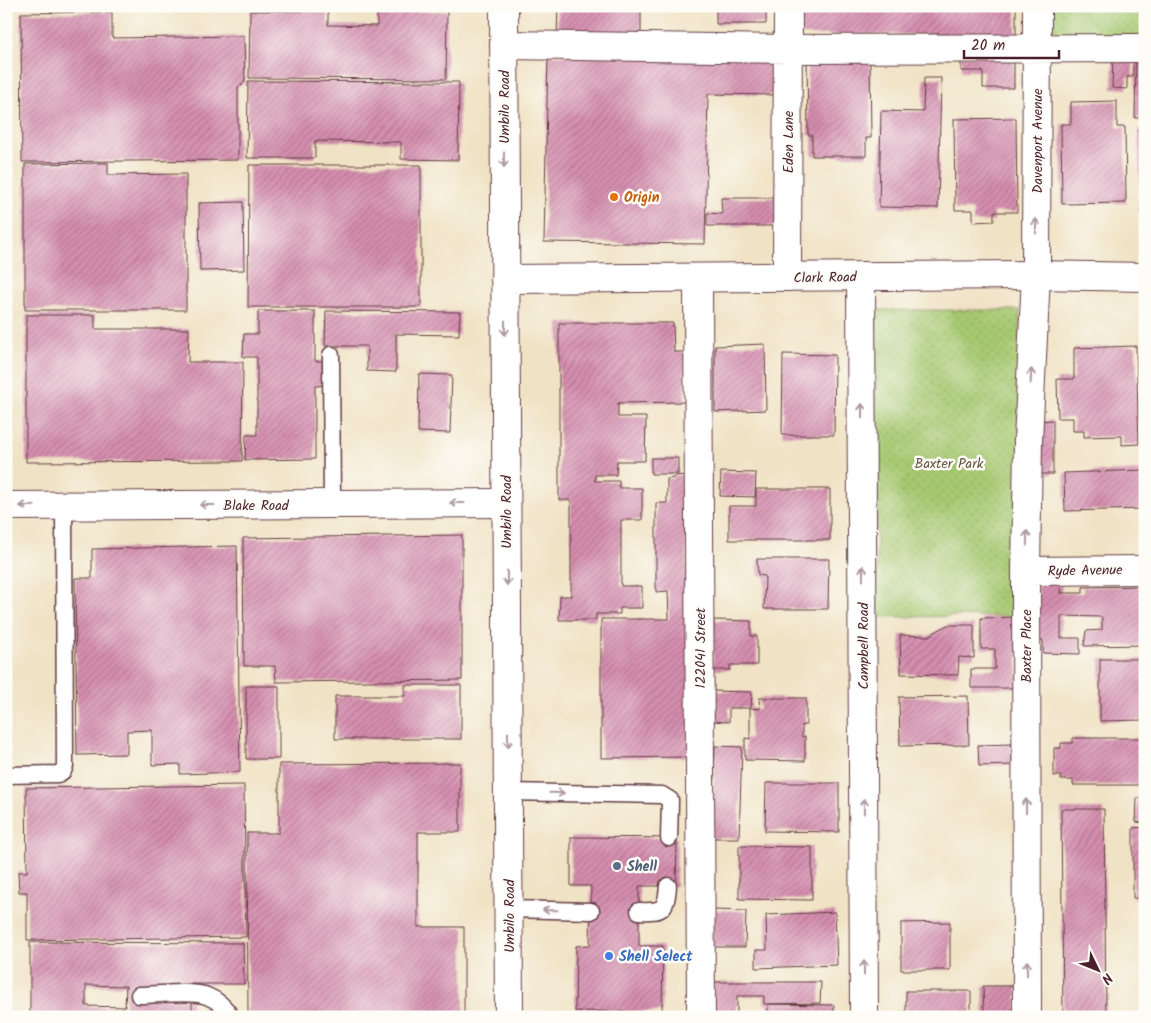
<svg xmlns="http://www.w3.org/2000/svg" width="1151" height="1023" font-family="Kalam,sans-serif">
  <style>
    .green { fill: url(#green-dots); stroke: #78744e }
    .building { fill: url(#building-hatch); fill-rule: evenodd }
    .lines { fill: none; stroke-linecap: round; stroke-linejoin: round }
    .service-casing { stroke: #633c42; stroke-width: 19 }
    .minor-casing { stroke: #633c42; stroke-width: 30 }
    .tertiary-casing { stroke: #633c42; stroke-width: 30 }
    .service { stroke: #fff; stroke-width: 16 }
    .minor { stroke: #fff; stroke-width: 28 }
    .tertiary { stroke: #fff; stroke-width: 28 }
    .oneway { stroke: #ae9aa0 }
    .food-dot { fill: #e8710a; stroke: #fdfcf7; stroke-width: 2 }
    .service-dot { fill: #5c6f8a; stroke: #fdfcf7; stroke-width: 2 }
    .shop-dot { fill: #3f7fe0; stroke: #fdfcf7; stroke-width: 2 }
    .labels { text-anchor: middle; stroke-width: 5; stroke-linejoin: round; paint-order: stroke }
    .street-label { font-size: 14px; fill: #4a1f2b; stroke: #fdfcf7 }
    .food-label { font-size: 14px; font-weight: bold; fill: #c56008; stroke: #fdfcf7; text-anchor: start }
    .park-label { font-size: 14px; fill: #665240; stroke: #fdfcf7 }
    .service-label { font-size: 14px; font-weight: bold; fill: #4e5e75; stroke: #fdfcf7; text-anchor: start }
    .shop-label { font-size: 14px; font-weight: bold; fill: #366cbe; stroke: #fdfcf7; text-anchor: start }
  </style>
  <defs>
    <pattern id="green-dots" width="8" height="8" patternUnits="userSpaceOnUse" patternTransform="scale(1.25)"><rect width="8" height="8" fill="#a6c870"/><path d="M2 2h.1M6 6h.1" fill="none" stroke="#90ab61" stroke-width="1.8" stroke-linecap="round"/></pattern>
    <pattern id="building-hatch" width="6" height="6" patternUnits="userSpaceOnUse" patternTransform="scale(1.25)"><rect width="6" height="6" fill="#d58eaf"/><path d="M-1 1l2-2M0 6l6-6M5 7l2-2" fill="none" stroke="#af738f"/></pattern>
  </defs>
  <rect width="100%" height="100%" fill="#fdfcf7"/>
  <filter id="ink" filterUnits="userSpaceOnUse"><feTurbulence type="fractalNoise" baseFrequency=".02" numOctaves="2"/><feDisplacementMap in="SourceGraphic" scale="10" xChannelSelector="R" yChannelSelector="G"/><feConvolveMatrix kernelMatrix="1 2 1 2 8 2 1 2 1" color-interpolation-filters="sRGB"/></filter>
  <filter id="wash" filterUnits="userSpaceOnUse"><feTurbulence type="fractalNoise" baseFrequency=".0096" numOctaves="4" result="noise"/><feDisplacementMap in="SourceGraphic" scale="20" xChannelSelector="R" yChannelSelector="G"/><feGaussianBlur stdDeviation="1.12" result="paint"/><feColorMatrix in="noise" values="0 0 0 0 0 0 0 0 0 0 0 0 0 0 0 0 0 1.4 0 .05"/><feComposite in="paint" operator="in"/></filter>
  <g filter="url(#wash)">
    <rect width="100%" height="100%" fill="#f0e2c4"/>
    <path class="green" d="M 1047,6 L 1145,6 L 1145,38 L 1048,39 Z
      M 875,310 L 1020,310 L 1022,616 L 877,617 Z"/>
    <g id="blocks">
      <path class="building" d="M 558,6 L 641,6 L 641,35 L 557,35 Z
        M 716,6 L 766,6 L 766,24 L 716,24 Z
        M 798,6 L 1016,6 L 1016,37 L 950,37 L 950,34 L 798,35 Z
        M 250,11 L 328,11 L 328,25 L 377,26 L 377,11 L 447,11 L 446,79 L 249,78 Z
        M 112,12 L 112,38 L 244,36 L 245,82 L 238,87 L 238,160 L 22,162 L 21,13 Z
        M 548,55 L 779,58 L 778,95 L 708,94 L 705,244 L 544,242 Z
        M 1113,55 L 1133,56 L 1133,77 L 1127,77 L 1127,89 L 1112,88 Z
        M 1136,55 L 1145,55 L 1145,118 L 1135,118 Z
        M 961,56 L 1014,56 L 1014,88 L 983,88 L 983,71 L 961,71 Z
        M 807,57 L 870,57 L 871,138 L 866,138 L 866,156 L 812,156 L 812,135 L 808,135 Z
        M 924,78 L 941,78 L 938,208 L 879,207 L 881,111 L 923,112 Z
        M 248,81 L 459,82 L 458,160 L 401,159 L 401,142 L 315,141 L 315,158 L 247,158 Z
        M 1117,101 L 1117,127 L 1125,127 L 1126,203 L 1062,204 L 1061,124 L 1071,124 L 1071,102 Z
        M 1016,118 L 1017,212 L 994,212 L 994,221 L 973,222 L 973,210 L 955,210 L 954,119 Z
        M 1138,129 L 1145,129 L 1145,230 L 1142,230 Z
        M 108,163 L 108,175 L 186,174 L 186,310 L 25,310 L 25,164 Z
        M 249,165 L 421,165 L 421,307 L 248,307 Z
        M 721,198 L 778,198 L 778,226 L 707,226 L 707,213 L 722,214 Z
        M 243,202 L 244,270 L 200,271 L 199,203 Z
        M 258,311 L 315,311 L 315,361 L 329,361 L 329,385 L 315,386 L 315,459 L 245,460 L 246,435 L 257,435 L 257,357 L 243,357 L 244,334 L 258,334 Z
        M 326,311 L 460,312 L 459,335 L 396,334 L 396,372 L 367,371 L 367,346 L 325,346 Z
        M 26,315 L 95,315 L 95,329 L 189,329 L 188,362 L 243,362 L 242,461 L 26,462 Z
        M 559,323 L 673,323 L 674,352 L 685,352 L 685,402 L 618,403 L 618,417 L 646,417 L 645,461 L 617,461 L 616,475 L 595,475 L 595,481 L 619,481 L 619,488 L 642,488 L 642,520 L 621,520 L 621,586 L 642,586 L 642,608 L 620,608 L 620,614 L 596,614 L 596,620 L 559,620 L 560,596 L 571,596 L 571,500 L 559,500 Z
        M 765,344 L 766,410 L 715,412 L 715,346 Z
        M 1136,346 L 1139,444 L 1122,445 L 1122,436 L 1084,437 L 1084,431 L 1073,431 L 1073,418 L 1058,418 L 1057,379 L 1074,379 L 1074,348 Z
        M 783,354 L 835,355 L 834,435 L 782,435 Z
        M 419,374 L 452,375 L 450,433 L 418,432 Z
        M 1053,420 L 1053,474 L 1037,474 L 1037,421 Z
        M 651,458 L 678,458 L 678,474 L 651,474 Z
        M 1145,470 L 1145,509 L 1065,511 L 1064,473 Z
        M 721,472 L 756,473 L 755,497 L 720,496 Z
        M 685,475 L 691,757 L 601,758 L 601,619 L 669,619 L 668,591 L 656,592 L 656,503 L 667,503 L 667,479 L 674,478 L 674,476 Z
        M 756,489 L 830,489 L 830,540 L 729,540 L 729,506 L 756,506 Z
        M 462,535 L 462,680 L 276,682 L 275,666 L 244,666 L 243,538 Z
        M 237,546 L 240,772 L 180,774 L 180,764 L 152,765 L 152,730 L 127,731 L 127,754 L 77,755 L 75,578 L 92,578 L 92,549 Z
        M 757,559 L 829,559 L 828,609 L 764,609 L 765,576 L 758,575 Z
        M 1038,581 L 1062,581 L 1061,593 L 1083,593 L 1083,587 L 1145,586 L 1145,645 L 1084,646 L 1086,631 L 1102,630 L 1102,617 L 1061,616 L 1061,638 L 1080,638 L 1080,654 L 1043,653 L 1043,640 L 1038,640 Z
        M 1018,617 L 1018,688 L 971,688 L 971,669 L 995,669 L 995,649 L 981,649 L 981,618 Z
        M 714,620 L 751,621 L 751,636 L 757,636 L 757,665 L 730,665 L 730,670 L 713,670 Z
        M 947,625 L 974,625 L 974,658 L 959,657 L 958,675 L 901,674 L 900,635 L 929,636 Z
        M 1100,659 L 1145,659 L 1145,720 L 1100,721 Z
        M 405,685 L 461,685 L 461,739 L 335,739 L 335,696 L 405,696 Z
        M 246,686 L 279,686 L 279,759 L 246,759 Z
        M 713,691 L 752,692 L 751,708 L 760,709 L 759,698 L 806,698 L 806,725 L 802,725 L 802,737 L 805,736 L 805,761 L 745,760 L 745,738 L 750,739 L 750,708 L 729,708 L 729,722 L 712,721 Z
        M 968,696 L 969,745 L 900,746 L 899,697 Z
        M 1073,738 L 1145,738 L 1145,785 L 1073,785 L 1073,780 L 1061,780 L 1061,776 L 1054,776 L 1054,748 L 1061,748 L 1061,743 L 1073,743 Z
        M 1012,744 L 1012,765 L 979,766 L 978,745 Z
        M 715,746 L 742,747 L 739,838 L 712,838 Z
        M 460,763 L 460,832 L 418,832 L 418,927 L 464,927 L 464,1017 L 248,1017 L 247,833 L 279,833 L 279,764 Z
        M 766,783 L 839,783 L 839,832 L 765,831 Z
        M 244,785 L 246,937 L 27,940 L 27,892 L 19,892 L 18,872 L 27,872 L 26,788 Z
        M 1137,798 L 1145,798 L 1145,823 L 1136,822 Z
        M 1061,809 L 1104,809 L 1106,1017 L 1063,1017 Z
        M 1145,827 L 1145,898 L 1133,898 L 1133,828 Z
        M 571,837 L 677,838 L 676,886 L 639,886 L 639,946 L 663,946 L 662,1012 L 575,1011 L 576,946 L 590,945 L 591,886 L 571,886 Z
        M 739,846 L 812,847 L 812,900 L 739,899 Z
        M 713,910 L 746,911 L 745,947 L 712,947 Z
        M 835,912 L 837,965 L 756,968 L 756,950 L 767,950 L 766,915 Z
        M 950,922 L 950,970 L 901,970 L 901,923 Z
        M 30,942 L 243,943 L 244,984 L 192,984 L 192,1011 L 212,1010 L 218,1017 L 30,1017 ZM 86,985 L 126,986 L 125,1007 L 86,1006 Z
        M 713,982 L 821,982 L 820,1003 L 764,1004 L 764,996 L 737,996 L 737,1017 L 712,1017 Z
        M 983,986 L 1017,986 L 1017,1016 L 984,1016 Z
        M 906,991 L 971,991 L 971,1017 L 898,1017 L 898,1012 L 906,1012 Z
        M 768,1004 L 834,1005 L 834,1017 L 768,1017 Z"/>
    </g>
  </g>
  <g filter="url(#ink)">
    <use href="#blocks" fill-opacity="0" stroke="#633c42" stroke-width="1"/>
    <g class="lines">
      <defs>
        <path id="service" d="M 331,355 L 332,504
          M 6,775 L 58,774 L 63,771 L 65,766 L 64,506
          M 508,792 L 662,795 L 670,800 L 670,802 L 669,838
          M 509,909 L 591,911
          M 639,911 C 663,912 666,910 668,886
          M 139,995 C 156,995 192,990 207,996 C 217,1000 226,1008 231,1017"/>
        <path id="minor" d="M 504,45 L 789,49 L 1145,48
          M 861,276 L 864,1017
          M 787,277 L 788,6
          M 698,279 L 701,1017
          M 6,506 L 506,503
          M 1026,571 L 1145,570
          M 1027,1017 L 1026,571 L 1028,441 L 1036,275 L 1037,6"/>
        <path id="tertiary" d="M 504,6 L 509,1017
          M 505,279 L 1036,275 L 1145,277"/>
      </defs>
      <use href="#service" class="service-casing"/>
      <use href="#minor" class="minor-casing"/>
      <use href="#tertiary" class="tertiary-casing"/>
      <use href="#service" class="service"/>
      <use href="#minor" class="minor"/>
      <use href="#tertiary" class="tertiary"/>
    </g>
    <defs><path id="oneway-shaft" d="M-6 0H5M1.5-3L5.5 0L1.5 3" fill="none" stroke-width="1.6" stroke-linecap="round" stroke-linejoin="round" transform="scale(1.25)"/></defs>
    <g class="oneway">
      <use href="#oneway-shaft" transform="translate(504 160) rotate(90)"/>
      <use href="#oneway-shaft" transform="translate(1036 226) rotate(-90)"/>
      <use href="#oneway-shaft" transform="translate(505 328) rotate(90)"/>
      <use href="#oneway-shaft" transform="translate(1031 376) rotate(-87)"/>
      <use href="#oneway-shaft" transform="translate(862 411) rotate(-90)"/>
      <use href="#oneway-shaft" transform="translate(457 503) rotate(180)"/>
      <use href="#oneway-shaft" transform="translate(207 505) rotate(180)"/>
      <use href="#oneway-shaft" transform="translate(27 506) rotate(179)"/>
      <use href="#oneway-shaft" transform="translate(1027 538) rotate(-89)"/>
      <use href="#oneway-shaft" transform="translate(863 573) rotate(-90)"/>
      <use href="#oneway-shaft" transform="translate(507 578) rotate(90)"/>
      <use href="#oneway-shaft" transform="translate(508 740) rotate(90)"/>
      <use href="#oneway-shaft" transform="translate(557 793) rotate(1)"/>
      <use href="#oneway-shaft" transform="translate(864 806) rotate(-90)"/>
      <use href="#oneway-shaft" transform="translate(1026 806) rotate(-90)"/>
      <use href="#oneway-shaft" transform="translate(550 910) rotate(-179)"/>
      <use href="#oneway-shaft" transform="translate(864 968) rotate(-90)"/>
      <use href="#oneway-shaft" transform="translate(1027 968) rotate(-90)"/>
    </g>
  </g>
  <circle class="food-dot" cx="614" cy="197" r="5"/>
  <circle class="service-dot" cx="617" cy="866" r="5"/>
  <circle class="shop-dot" cx="609" cy="956" r="5"/>
  <g class="labels">
    <g class="street-label">
      <text transform="translate(504 107) rotate(-90)" y="5">Umbilo Road</text>
      <text transform="translate(1037 141) rotate(-90)" y="5">Davenport Avenue</text>
      <text transform="translate(788 142) rotate(-90)" y="5">Eden Lane</text>
      <text transform="translate(825 277) rotate(-1)" y="5">Clark Road</text>
      <text x="256" y="510">Blake Road</text>
      <text transform="translate(506 512) rotate(-90)" y="5">Umbilo Road</text>
      <text transform="translate(1085 570) rotate(-1)" y="5">Ryde Avenue</text>
      <text transform="translate(863 646) rotate(-90)" y="5">Campbell Road</text>
      <text transform="translate(1026 646) rotate(-90)" y="5">Baxter Place</text>
      <text transform="translate(700 648) rotate(-90)" y="5">122041 Street</text>
      <text transform="translate(509 916) rotate(-90)" y="5">Umbilo Road</text>
    </g>
    <g class="food-label">
      <text x="624" y="202">Origin</text>
    </g>
    <g class="park-label">
      <text x="949" y="468">Baxter Park</text>
    </g>
    <g class="service-label">
      <text x="627" y="871">Shell</text>
    </g>
    <g class="shop-label">
      <text x="619" y="961">Shell Select</text>
    </g>
  </g>
  <rect width="1151" height="1023" fill="none" stroke="#fdfcf7" stroke-width="25"/>
  <g transform="translate(1098 970) rotate(133)" stroke="#fdfcf7" stroke-width="4" paint-order="stroke">
  <path d="M0-4L9 19L0 12L-9 19Z" fill="#4a1f2b"/>
  <text y="-8" font-size="14" font-weight="bold" text-anchor="middle" fill="#4a1f2b">N</text>
  </g>
  <path d="M964 50v8h95v-8" fill="none" stroke="#4a1f2b" stroke-width="2.5"/>
  <text x="971" y="50" font-size="15" fill="#4a1f2b" stroke="#fdfcf7" stroke-width="4" paint-order="stroke">20 m</text>
</svg>
